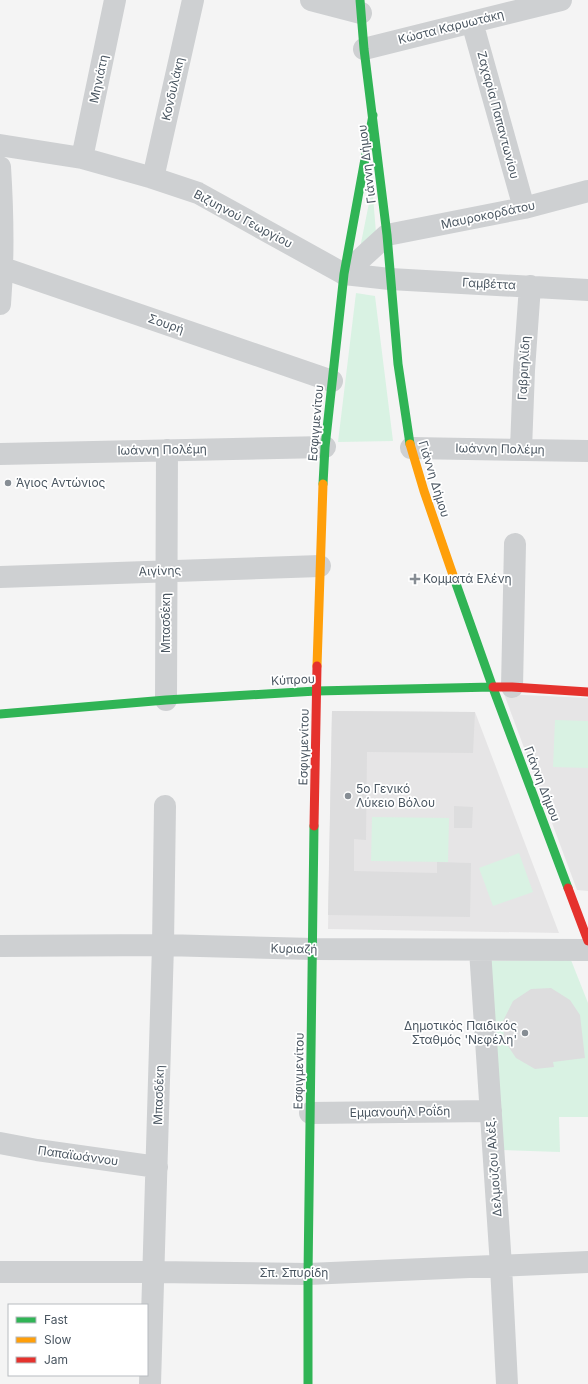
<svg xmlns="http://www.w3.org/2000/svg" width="588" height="1384" font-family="Inter,sans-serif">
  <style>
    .education { fill: #e6e5e6 }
    .green { fill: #d9f2e3 }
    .building { fill: #ddddde }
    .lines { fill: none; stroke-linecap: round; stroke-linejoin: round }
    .street { stroke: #ced0d2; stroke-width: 22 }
    .fast { stroke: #30b455; stroke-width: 9 }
    .slow { stroke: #ff9f0a; stroke-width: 9 }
    .jam { stroke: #e5322d; stroke-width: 9 }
    .poi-dot { fill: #868d94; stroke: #fff; stroke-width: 1.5 }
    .labels { text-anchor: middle; stroke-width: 3.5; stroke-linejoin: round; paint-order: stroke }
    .street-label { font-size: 12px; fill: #4a5661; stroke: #fff }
    .poi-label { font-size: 12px; fill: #4a5661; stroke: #fff; text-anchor: start }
  </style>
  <rect width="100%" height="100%" fill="#f4f4f4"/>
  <path class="education" d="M 504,694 L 588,698 L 588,891 L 577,890 Z
    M 332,711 L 475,712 L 559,933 L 328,929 Z"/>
  <path class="green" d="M 373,196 L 376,233 L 360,248 L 370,198 Z
    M 356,293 L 375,296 L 393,441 L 338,442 Z
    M 555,720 L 588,721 L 588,768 L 553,767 Z
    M 372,817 L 449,818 L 448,862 L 371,861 Z
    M 519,853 L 533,892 L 493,906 L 479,868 Z
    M 571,960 L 588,1003 L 588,1117 L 559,1117 L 560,1152 L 502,1150 L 489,961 Z"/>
  <path class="building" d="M 332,711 L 475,712 L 473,753 L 367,752 L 366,840 L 354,839 L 354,871 L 437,873 L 437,862 L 471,863 L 470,917 L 328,915 Z
    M 454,806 L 473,807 L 472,828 L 454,828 Z
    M 551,988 L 570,1000 L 580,1015 L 585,1058 L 553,1062 L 554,1067 L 535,1069 L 516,1058 L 504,1040 L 503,1021 L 513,1001 L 531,989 Z"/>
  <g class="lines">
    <path class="street" d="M 311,0 L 361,13
      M 472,22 L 524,208
      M 364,49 L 561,0
      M 0,145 L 82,158 L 153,178 L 198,193 L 344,274 L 390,279 L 588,290
      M 82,158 L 115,0
      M 0,167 C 3,214 4,256 0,304
      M 153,178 L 193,0
      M 0,267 L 332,381
      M 344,274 L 387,235 L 524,208 L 588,191
      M 411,448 L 588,451
      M 521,449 L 524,370 L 530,286
      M 0,454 L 325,447
      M 0,577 L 320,566
      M 512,687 L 515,544
      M 166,700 L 167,450
      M 0,946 L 163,945 L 313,949 L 588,950
      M 480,950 L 501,1266 L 507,1384
      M 310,1113 L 491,1111
      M 0,1143 L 37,1150 L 157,1167
      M 0,1272 L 154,1272 L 308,1274 L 588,1262
      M 150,1384 L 163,945 L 165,806"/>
    <path class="fast" d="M 360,0 L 364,49 L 387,235 L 398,364 L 410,444
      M 323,484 L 325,447 L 344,274 L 373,115
      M 454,578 L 493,688 L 568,888
      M 0,714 L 166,700 L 316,691 L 493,687
      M 308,1384 L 308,1274 L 314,826"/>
    <path class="slow" d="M 410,444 L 424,491 L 454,578
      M 317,666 L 323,484"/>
    <path class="jam" d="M 493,687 L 512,687 L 588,692
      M 314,826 L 317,666
      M 568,888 L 588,941"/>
  </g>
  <g class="poi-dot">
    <circle cx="8" cy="483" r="4"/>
    <path d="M413 573h4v4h4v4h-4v4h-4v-4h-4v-4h4z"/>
    <circle cx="348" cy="796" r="4"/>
    <circle cx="525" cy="1033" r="4"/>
  </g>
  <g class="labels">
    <g class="street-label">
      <text transform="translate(451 27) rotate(-14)" y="4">Κώστα Καρυωτάκη</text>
      <text transform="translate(99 79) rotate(-78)" y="4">Μηνιάτη</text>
      <text transform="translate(173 89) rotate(-77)" y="4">Κονδυλάκη</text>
      <text transform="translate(498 115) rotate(75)" y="4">Ζαχαρία Παπαντωνίου</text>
      <text transform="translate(367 164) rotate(-97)" y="4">Γιάννη Δήμου</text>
      <text transform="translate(488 215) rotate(-12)" y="4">Μαυροκορδάτου</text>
      <text transform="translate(243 219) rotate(28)" y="4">Βιζυηνού Γεωργίου</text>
      <text transform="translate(489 284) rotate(3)" y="4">Γαμβέττα</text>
      <text transform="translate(166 324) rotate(19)" y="4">Σουρή</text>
      <text transform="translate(524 368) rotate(-87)" y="4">Γαβριηλίδη</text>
      <text transform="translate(316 423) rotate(-85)" y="4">Εσφιγμενίτου</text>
      <text transform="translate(500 449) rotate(1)" y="4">Ιωάννη Πολέμη</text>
      <text transform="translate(162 450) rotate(-1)" y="4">Ιωάννη Πολέμη</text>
      <text transform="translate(434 479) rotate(73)" y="4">Γιάννη Δήμου</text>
      <text transform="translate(160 571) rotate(-2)" y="4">Αιγίνης</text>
      <text transform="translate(166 623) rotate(-90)" y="4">Μπασδέκη</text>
      <text transform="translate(293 680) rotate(-3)" y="4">Κύπρου</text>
      <text transform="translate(304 747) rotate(-89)" y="4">Εσφιγμενίτου</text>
      <text transform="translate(542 784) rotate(69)" y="4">Γιάννη Δήμου</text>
      <text transform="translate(294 949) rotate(1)" y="4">Κυριαζή</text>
      <text transform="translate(299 1071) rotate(-89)" y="4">Εσφιγμενίτου</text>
      <text transform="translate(159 1095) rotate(-88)" y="4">Μπασδέκη</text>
      <text transform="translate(400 1112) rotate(-1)" y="4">Εμμανουήλ Ροΐδη</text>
      <text transform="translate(78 1156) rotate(8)" y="4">Παπαϊωάννου</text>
      <text transform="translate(494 1167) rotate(-94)" y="4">Δελμούζου Αλέξ.</text>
      <text x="294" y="1277">Σπ. Σπυρίδη</text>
    </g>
    <g class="poi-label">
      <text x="16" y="487">Άγιος Αντώνιος</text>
      <text x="423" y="583">Κομματά Ελένη</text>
      <text x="356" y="793">5ο Γενικό<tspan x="356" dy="14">Λύκειο Βόλου</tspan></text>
      <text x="517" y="1030" text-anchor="end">Δημοτικός Παιδικός<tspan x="517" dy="14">Σταθμός 'Νεφέλη'</tspan></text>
    </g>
  </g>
  <rect x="8" y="1304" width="140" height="72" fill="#ffffff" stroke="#b7bbc0"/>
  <rect x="16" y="1317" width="20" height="6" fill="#30b455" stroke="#b7bbc0"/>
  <text x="44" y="1324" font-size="12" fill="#4a5661">Fast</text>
  <rect x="16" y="1337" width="20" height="6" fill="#ff9f0a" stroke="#b7bbc0"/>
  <text x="44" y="1344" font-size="12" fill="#4a5661">Slow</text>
  <rect x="16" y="1357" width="20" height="6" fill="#e5322d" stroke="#b7bbc0"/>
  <text x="44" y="1364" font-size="12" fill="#4a5661">Jam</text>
</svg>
